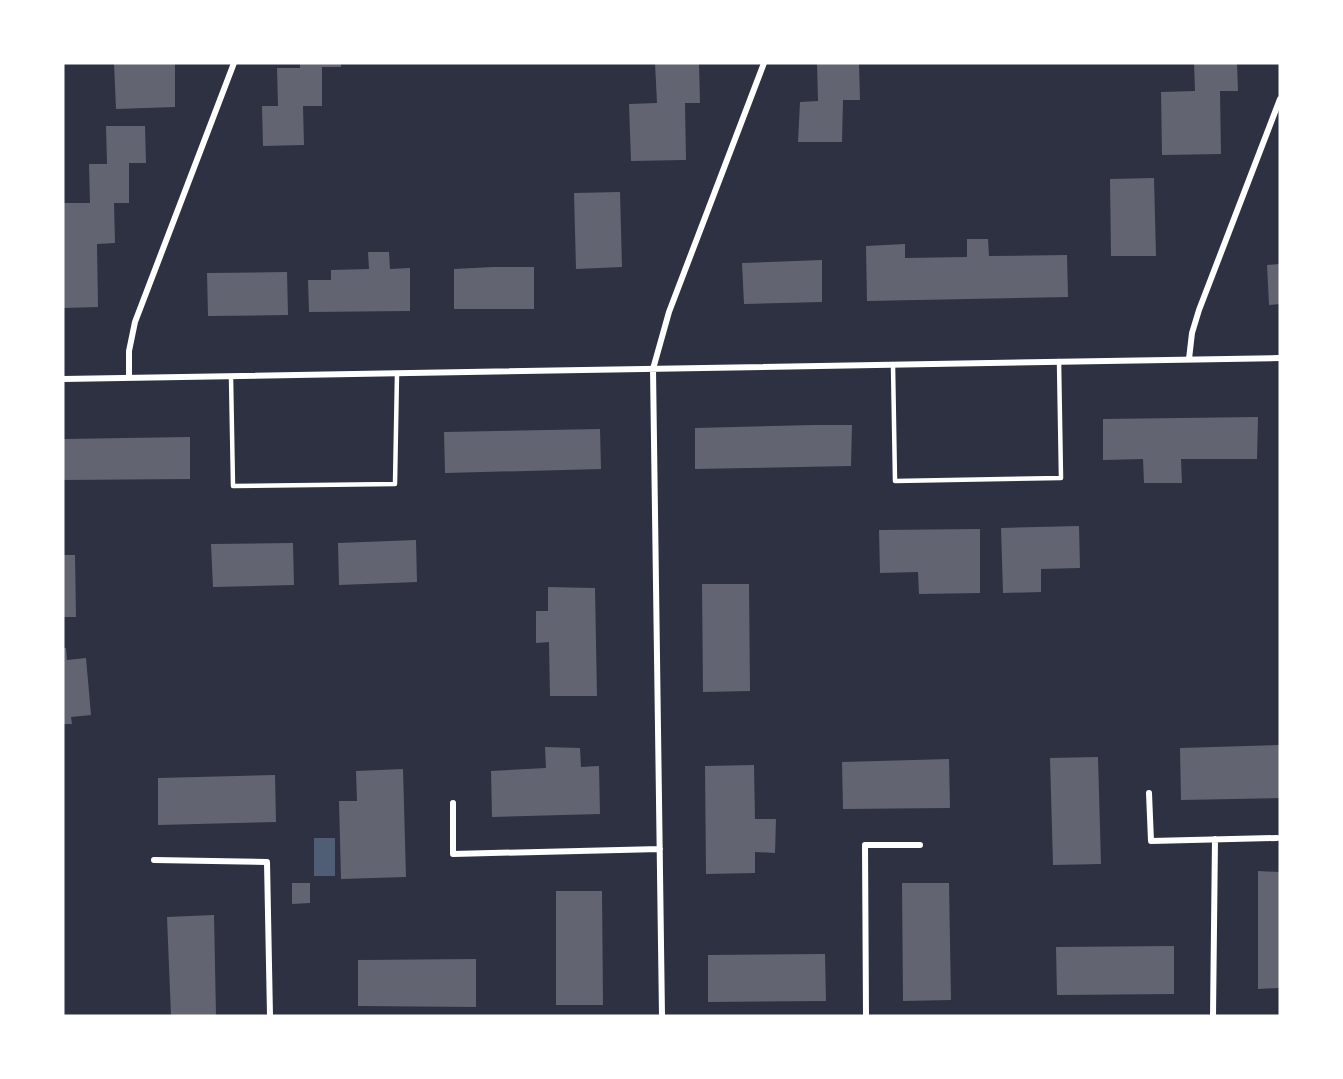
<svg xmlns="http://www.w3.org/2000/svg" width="1343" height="1079" font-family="'Alegreya Sans',sans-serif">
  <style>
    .water { fill: #4f5d75 }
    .building { fill: #626471 }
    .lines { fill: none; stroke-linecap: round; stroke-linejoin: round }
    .service { stroke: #fff; stroke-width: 4.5 }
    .minor { stroke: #fff; stroke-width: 6 }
  </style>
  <rect width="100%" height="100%" fill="#2d3142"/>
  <path class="water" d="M 314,838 L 335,838 L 335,876 L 314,876 Z"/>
  <path class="building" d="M 114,63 L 175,63 L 175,107 L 116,109 Z
    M 300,63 L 341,63 L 341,67 L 322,67 L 322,106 L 303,106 L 304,145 L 263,146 L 262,106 L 278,106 L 277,68 L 300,68 Z
    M 655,63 L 699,63 L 700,103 L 685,103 L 686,160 L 631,161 L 629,104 L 657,103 Z
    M 817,63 L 859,63 L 860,100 L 843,100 L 842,142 L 798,142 L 800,102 L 818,101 Z
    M 1194,63 L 1237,63 L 1238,91 L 1220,91 L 1221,154 L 1162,155 L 1161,92 L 1195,91 Z
    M 106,126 L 145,126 L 146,163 L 129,163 L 129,203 L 114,203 L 115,243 L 97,244 L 98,307 L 63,308 L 63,203 L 90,203 L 89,164 L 107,164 Z
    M 1154,178 L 1156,256 L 1111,256 L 1110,179 Z
    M 620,192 L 622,267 L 576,269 L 574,193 Z
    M 967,239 L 988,239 L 989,256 L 1067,255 L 1068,297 L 867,301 L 866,246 L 905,244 L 905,258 L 967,257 Z
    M 368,252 L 389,252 L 390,269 L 410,268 L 410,311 L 309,312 L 308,280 L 331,280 L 331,270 L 369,269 Z
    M 822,260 L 822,302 L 744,304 L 742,263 Z
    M 1280,264 L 1280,304 L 1269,305 L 1267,265 Z
    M 493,267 L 534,267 L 534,309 L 454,309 L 454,269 Z
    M 287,272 L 288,315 L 208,316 L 207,273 Z
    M 1258,417 L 1257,459 L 1181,459 L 1182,483 L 1144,483 L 1143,459 L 1103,460 L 1103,419 Z
    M 813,425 L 852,425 L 851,466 L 695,469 L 695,428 Z
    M 600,429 L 601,469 L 445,473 L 444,432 Z
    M 190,437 L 190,479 L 63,480 L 63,439 Z
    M 1079,526 L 1080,568 L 1041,569 L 1041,592 L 1003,593 L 1001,528 Z
    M 980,529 L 980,593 L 919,594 L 918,572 L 880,573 L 879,530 Z
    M 416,540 L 417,582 L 339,585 L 338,543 Z
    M 293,543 L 294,585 L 213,587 L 211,544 Z
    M 63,555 L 75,555 L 76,617 L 63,617 Z
    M 702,584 L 749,584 L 750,691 L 703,692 Z
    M 548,587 L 595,588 L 597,696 L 550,696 L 549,642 L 536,643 L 536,611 L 548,611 Z
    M 63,648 L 66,648 L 67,660 L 86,658 L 91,715 L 71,717 L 72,724 L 63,724 Z
    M 1280,745 L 1280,798 L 1181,800 L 1180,748 Z
    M 545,747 L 580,748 L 581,767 L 599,766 L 600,814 L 492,817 L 491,771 L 546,768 Z
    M 1098,757 L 1101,864 L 1053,865 L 1050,758 Z
    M 949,759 L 950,808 L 843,809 L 842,762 Z
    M 754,765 L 755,819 L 776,819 L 775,853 L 755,852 L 755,873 L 706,874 L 705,766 Z
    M 403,769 L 406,877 L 341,879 L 339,801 L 357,801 L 356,771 Z
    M 275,775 L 276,822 L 158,825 L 158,778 Z
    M 1258,871 L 1280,872 L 1280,988 L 1258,989 Z
    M 292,883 L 310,883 L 310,903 L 292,904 Z
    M 902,883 L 949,883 L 951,1000 L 903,1001 Z
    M 556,891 L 602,891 L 603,1005 L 556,1005 Z
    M 214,915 L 216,1016 L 171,1016 L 167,917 Z
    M 1174,946 L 1174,994 L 1057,995 L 1056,947 Z
    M 825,954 L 826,1001 L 708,1002 L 708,955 Z
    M 476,959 L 476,1007 L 358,1006 L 358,960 Z"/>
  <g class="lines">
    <path class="service" d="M 893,365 L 895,481 L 1061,478 L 1059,361
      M 231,377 L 233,486 L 395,484 L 397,374"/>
    <path class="minor" d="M 1189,359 L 1192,333 L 1199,310 L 1280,99
      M 129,378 L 129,351 L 135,322 L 234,63
      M 63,379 L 1280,358
      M 1149,793 L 1151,841 L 1277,838
      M 453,803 L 453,854 L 660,849
      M 154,860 L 267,862 L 270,1016
      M 662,1016 L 653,369 L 669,312 L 764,63
      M 866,1016 L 865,845 L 920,845
      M 1213,1016 L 1215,839"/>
  </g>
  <rect width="1343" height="1079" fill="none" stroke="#ffffff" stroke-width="129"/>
</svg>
